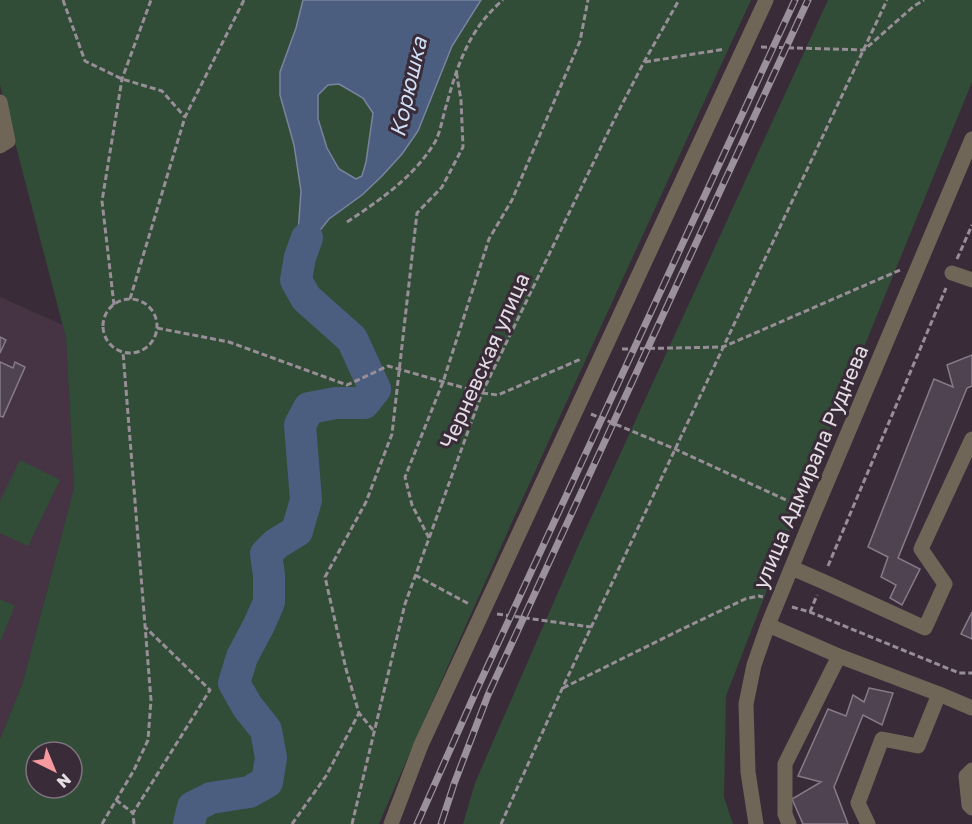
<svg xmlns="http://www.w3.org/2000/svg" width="972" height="824" font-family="'Golos Text',sans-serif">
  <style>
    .built { fill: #463445 }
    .green { fill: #314c37; fill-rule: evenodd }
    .water { fill: #4b5e80; stroke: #7a849e; stroke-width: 1.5; fill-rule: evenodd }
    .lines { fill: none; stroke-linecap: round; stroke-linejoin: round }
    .river { stroke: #4b5e80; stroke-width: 32 }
    .building { fill: #4f4351; stroke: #877a89; stroke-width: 1.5 }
    .path { stroke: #988e97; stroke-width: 3; stroke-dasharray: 6 3; stroke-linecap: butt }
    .minor { stroke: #706657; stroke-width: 15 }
    .rail-casing { stroke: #9b919a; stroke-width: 7 }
    .rail { stroke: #392c38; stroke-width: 4.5; stroke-dasharray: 14; stroke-linecap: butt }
    .labels { text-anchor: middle; stroke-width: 6; stroke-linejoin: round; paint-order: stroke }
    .street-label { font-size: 21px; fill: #e6dee5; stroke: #392c38 }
    .water-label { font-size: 22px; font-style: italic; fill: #d0def6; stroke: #392c38 }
  </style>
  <rect width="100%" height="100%" fill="#392c38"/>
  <path class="built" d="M 0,297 L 63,325 L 66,338 L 74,488 L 23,682 L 0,739 Z"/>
  <path class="green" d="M 0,0 L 751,0 C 625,274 498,547 379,824 L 0,824 L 0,739 L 23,682 L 74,488 L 66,338 L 0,85 ZM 36,752 L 72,752 L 72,788 L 36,788 Z
    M 828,0 L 972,0 L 972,82 L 805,492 L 726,696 L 724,797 L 733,824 L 463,824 L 475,783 L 579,544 Z
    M 20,460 L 60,480 L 28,546 L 0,533 L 0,501 Z
    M 0,599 L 15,606 L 0,642 Z"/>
  <path class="water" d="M 303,0 L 481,0 L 452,46 L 418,131 L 402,154 L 382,176 L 362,195 L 329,219 L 309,244 L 300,276 L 296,280 L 291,277 L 298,234 L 301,191 L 294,145 L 280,95 L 280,72 L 296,28 ZM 339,84 L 363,98 L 373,113 L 366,162 L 362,176 L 356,179 L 339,169 L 327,148 L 318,119 L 318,95 L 328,85 Z"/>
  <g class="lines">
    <path class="river" d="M 189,824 L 193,807 L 211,798 L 249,792 L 267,782 L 271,758 L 266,730 L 247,706 L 234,683 L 242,657 L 259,625 L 269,602 L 269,575 L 266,554 L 276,544 L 297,531 L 306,500 L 300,425 L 309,408 L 336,403 L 364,403 L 375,389 L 352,339 L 306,298 L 296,280 L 300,257 L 307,238"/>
  </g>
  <path class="building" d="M 0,337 L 6,340 L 0,353 Z
    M 972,355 L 972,386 L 967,388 L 898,558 L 920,569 L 902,605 L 890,598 L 896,585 L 881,577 L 888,557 L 868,547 L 934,379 L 953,387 L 947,365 Z
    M 0,362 L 13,368 L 15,362 L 25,367 L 3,417 L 0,416 Z
    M 972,612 L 972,639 L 961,634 Z
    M 869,688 L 893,693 L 882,725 L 863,715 L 834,787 L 848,824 L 803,824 L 792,799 L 821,782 L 798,776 L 828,709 L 846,716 L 853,695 L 864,702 Z"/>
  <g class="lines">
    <path class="path" d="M 63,0 L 85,61 L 122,79 L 162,91 L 185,117
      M 761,47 L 864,50 L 914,6 L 924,0
      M 645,62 L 725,49
      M 347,222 C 380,200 414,177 435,142 C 441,131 443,115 447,103 C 458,63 470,28 503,0
      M 957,259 L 972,225
      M 130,299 L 185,117 L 244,0
      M103 326a27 27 0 1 1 54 0a27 27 0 1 1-54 0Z
      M 114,305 L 102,201 L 122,79 L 151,0
      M 157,328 L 229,342 L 347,385 L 388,366 L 482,393 L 498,395 L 581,359
      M 622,349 L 723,347 L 900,270
      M 591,414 L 675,449 L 799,506
      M 429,538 L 412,505 L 405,477 L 443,382 L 489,239 L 512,200 L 580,41 L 588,0
      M 828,566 L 946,288
      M 415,575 L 469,604
      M 792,607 L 810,612 L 959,673 L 972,673
      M 810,612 L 817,595
      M 497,614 L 591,627
      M 563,688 L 678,631 L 745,599 L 759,596 L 763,597
      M 373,730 L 359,713 L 346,669 L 325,577 L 366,502 L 392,434 L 417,213 L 442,187 L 463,147 L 461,100 L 456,70
      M 116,800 L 133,813
      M 102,824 L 134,770 L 148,740 L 151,700 L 123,352
      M 134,824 L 133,813 L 210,690 L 145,627
      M 292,824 L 326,776 L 359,713
      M 352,824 L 405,604 L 482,393 L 615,118 L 644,62 L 679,0
      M 501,824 L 562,689 L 887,0"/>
    <path class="minor" d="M 0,102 L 8,141 L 0,146
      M 952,273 L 972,280
      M 792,568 L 822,581 L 925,628 L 945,584 L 921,549 L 972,439
      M 768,625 L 839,656 L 939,694 L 972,708
      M 972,770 L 966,776 L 969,805 L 972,808
      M 391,824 L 421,745 L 766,0
      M 756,824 L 748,772 L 746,704 L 754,665 L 768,625 L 814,513 L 972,139
      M 789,824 L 785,814 L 785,764 L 839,656
      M 868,824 L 858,803 L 882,739 L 918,746 L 939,694"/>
    <defs>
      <path id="rail" d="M 417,824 L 477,689 L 795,0
        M 441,824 L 454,784 L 488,695 L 808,0"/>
    </defs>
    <use href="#rail" class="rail-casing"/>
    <use href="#rail" class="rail"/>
  </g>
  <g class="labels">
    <g class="street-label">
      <text transform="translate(485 361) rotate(-66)" y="7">Черневская улица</text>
      <text transform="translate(811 467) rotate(-67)" y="7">улица Адмирала Руднева</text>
    </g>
    <g class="water-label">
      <text transform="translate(408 87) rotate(-77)" y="8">Корюшка</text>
    </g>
  </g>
  <g transform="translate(54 770) rotate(137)"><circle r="28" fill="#392c38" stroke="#7e737d" stroke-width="1.5"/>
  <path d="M0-4.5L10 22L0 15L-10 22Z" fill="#f59b9f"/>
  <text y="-9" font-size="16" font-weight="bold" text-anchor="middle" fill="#e6dee5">N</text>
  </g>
</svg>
